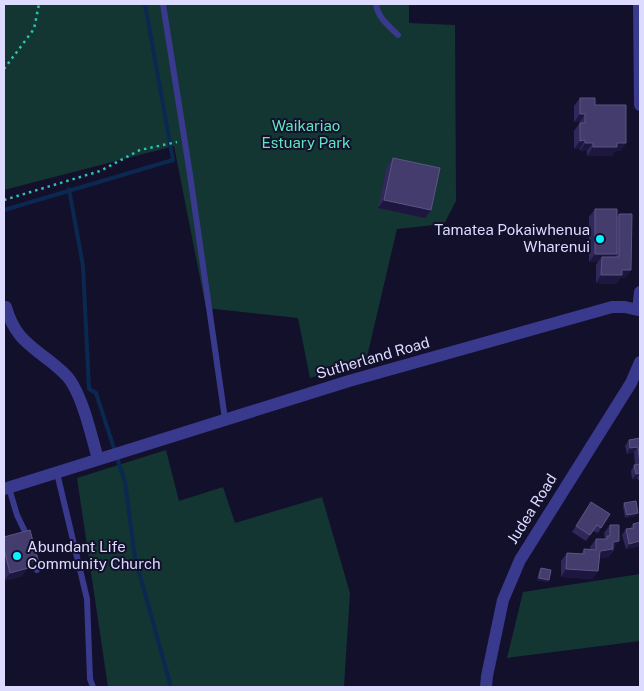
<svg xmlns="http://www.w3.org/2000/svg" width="644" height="691" font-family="'Public Sans',sans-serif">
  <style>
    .green { fill: #133633 }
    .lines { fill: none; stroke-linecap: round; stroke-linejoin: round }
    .stream { stroke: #0b2850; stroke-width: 4 }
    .path { stroke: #2bc3b2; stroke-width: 2.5; stroke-dasharray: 2.5 4; stroke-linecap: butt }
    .service { stroke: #393a8d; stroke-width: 6 }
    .minor { stroke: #393a8d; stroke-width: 12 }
    .wall { fill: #30285a }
    .shaded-wall { fill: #1d1740 }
    .building { fill: #433c6c; stroke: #5b5583 }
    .poi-dot { fill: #07f3ff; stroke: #13102c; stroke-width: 2 }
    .labels { text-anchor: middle; stroke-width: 4; stroke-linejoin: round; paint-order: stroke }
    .park-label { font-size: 15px; fill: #60e6be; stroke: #13102c }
    .poi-label { font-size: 15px; fill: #dddbff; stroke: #13102c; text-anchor: end }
    .street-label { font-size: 15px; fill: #dddbff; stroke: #13102c }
  </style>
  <rect width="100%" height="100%" fill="#13102c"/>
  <path class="green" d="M 4,4 L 409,4 L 409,23 L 455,25 L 456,201 L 444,224 L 397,229 L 366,361 L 310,378 L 298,318 L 206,308 L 174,146 L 4,190 Z
    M 166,450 L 179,501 L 223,487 L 235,523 L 322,497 L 350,593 L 344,687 L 108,687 L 77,478 Z
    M 640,574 L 640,641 L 507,658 L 523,592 Z"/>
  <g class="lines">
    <path class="stream" d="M 69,189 L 83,266 L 89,389 L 96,393 L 125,482 L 135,558 L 171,687
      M 4,210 L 173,160 L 145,4"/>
    <path class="path" d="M 4,69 L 34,29 L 39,4
      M 4,200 L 100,171 L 140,150 L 177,142"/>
    <path class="service" d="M 163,4 L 189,168 L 225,419
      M 376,4 C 378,18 388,25 398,35
      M 57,473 L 87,599 L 90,679 L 93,687
      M 9,488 L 17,515 L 28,538
      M 35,557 L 37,570"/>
    <path class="minor" d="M 639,4 L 640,105
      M 6,307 C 14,336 28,344 51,362 C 57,367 65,373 70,380 C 84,401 91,435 98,459
      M 638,310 L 640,292
      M 4,489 L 349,381 L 612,307 L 625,307 L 638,310
      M 486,687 L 487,676 L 503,600 L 520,560 L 631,383 L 640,362"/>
  </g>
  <path class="wall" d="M 580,98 L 595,105 L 626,143 L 620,151 L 615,151 L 612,156 L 587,156 L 587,151 L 580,151 L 580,149 L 574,149 L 574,131 L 580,122 L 574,122 L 574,106 Z
    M 393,158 L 425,218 L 378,208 L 387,166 Z
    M 595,209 L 617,217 L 619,214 L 626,278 L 620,278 L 616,284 L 596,283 L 596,265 L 598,262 L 589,262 L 589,217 Z
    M 640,438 L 640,479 L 638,480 L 637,478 L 632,479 L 631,471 L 634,465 L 635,465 L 634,452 L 627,454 L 625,446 L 629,440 Z
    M 624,503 L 638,513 L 636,516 L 625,518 L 623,506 Z
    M 588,507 L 610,514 L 598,533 L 593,531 L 586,541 L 572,532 Z
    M 640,522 L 640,546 L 626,549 L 622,535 L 626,529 L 630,529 L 633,524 L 640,523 Z
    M 610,525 L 614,550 L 608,557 L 600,558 L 598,571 L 592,579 L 561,577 L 561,561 L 567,553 L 581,554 L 584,549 L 590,550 L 590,547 L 596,539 L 605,539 L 604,533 Z
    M 4,537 L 33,568 L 26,570 L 22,576 L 4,581 Z
    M 541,568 L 549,580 L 547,582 L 537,580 L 539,571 Z"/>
  <path class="shaded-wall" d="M 580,114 L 585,114 L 580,122 L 574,122 Z
    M 585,140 L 580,149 L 574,149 L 580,141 Z
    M 585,143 L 593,143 L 587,151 L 580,151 Z
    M 617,143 L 626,143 L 620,151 L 615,151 L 612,156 L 587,156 L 593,147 Z
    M 384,200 L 431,210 L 425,218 L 378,208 Z
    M 595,254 L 617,254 L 612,262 L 602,257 L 598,262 L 589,262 Z
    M 622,270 L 631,270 L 626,278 L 620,278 L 616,284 L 596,283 L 601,275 Z
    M 638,447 L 634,452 L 627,454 L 630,448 Z
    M 640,473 L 637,478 L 632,479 L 636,474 Z
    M 638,513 L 636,516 L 625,518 L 627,515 Z
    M 619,541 L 608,557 L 595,559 L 600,551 L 613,542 Z
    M 640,541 L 640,546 L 626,549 L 629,544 Z
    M 38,560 L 33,568 L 26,570 L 22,576 L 4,581 L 10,573 L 26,563 Z
    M 566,569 L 598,571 L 592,579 L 561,577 Z
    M 539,578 L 549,580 L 547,582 L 537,580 Z"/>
  <path class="building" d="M 580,98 L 595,98 L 595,105 L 626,105 L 626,143 L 617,143 L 617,147 L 593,147 L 593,143 L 585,143 L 585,140 L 580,141 L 580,123 L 585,123 L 585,114 L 580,114 Z
    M 393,158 L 440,168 L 431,210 L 384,200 Z
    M 595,209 L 617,209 L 617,254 L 595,254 Z
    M 619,214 L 632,214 L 631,270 L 622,270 L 622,275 L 601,275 L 602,257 L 619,257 Z
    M 640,438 L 640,473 L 636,474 L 634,465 L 640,464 L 638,447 L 630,448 L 629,440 Z
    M 636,501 L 638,513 L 627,515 L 624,503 Z
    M 591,502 L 610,514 L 601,528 L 597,525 L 590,535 L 576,526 Z
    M 640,522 L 640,541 L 629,544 L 626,529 L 634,528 L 633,524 Z
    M 610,525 L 619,525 L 619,541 L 613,542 L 613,549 L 600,551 L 598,571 L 566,569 L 567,553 L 584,554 L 584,549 L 596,550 L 596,539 L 607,539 L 607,536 L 610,536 Z
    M 30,530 L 38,560 L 26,563 L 28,568 L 10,573 L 4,549 L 4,537 Z
    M 541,568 L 551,570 L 549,580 L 539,578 Z"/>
  <g class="poi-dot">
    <circle cx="600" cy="239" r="5"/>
    <circle cx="17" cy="556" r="5"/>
  </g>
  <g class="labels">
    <g class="park-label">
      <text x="306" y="131">Waikariao<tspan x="306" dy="17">Estuary Park</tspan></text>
    </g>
    <g class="poi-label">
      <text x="590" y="235">Tamatea Pokaiwhenua<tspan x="590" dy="17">Wharenui</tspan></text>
      <text x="27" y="552" text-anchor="start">Abundant Life<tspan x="27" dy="17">Community Church</tspan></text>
    </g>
    <g class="street-label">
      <text transform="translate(373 358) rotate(-16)" y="5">Sutherland Road</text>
      <text transform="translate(532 509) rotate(-58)" y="5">Judea Road</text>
    </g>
  </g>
  <rect width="644" height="691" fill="none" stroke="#dddbff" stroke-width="10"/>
</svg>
